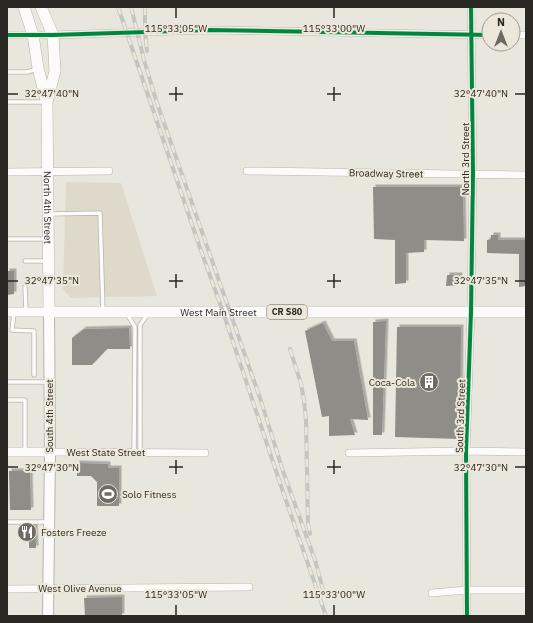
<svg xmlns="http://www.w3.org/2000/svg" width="533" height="623" font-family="'IBM Plex Sans',sans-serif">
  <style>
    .built { fill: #ded9ca }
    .building { fill: #908c88; filter: url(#shadow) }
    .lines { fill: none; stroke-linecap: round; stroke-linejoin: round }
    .service-casing { stroke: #b6b4ae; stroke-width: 5 }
    .minor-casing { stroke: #b6b4ae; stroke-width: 8 }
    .tertiary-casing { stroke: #b6b4ae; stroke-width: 10 }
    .secondary-casing { stroke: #b6b4ae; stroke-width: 12 }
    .primary-casing { stroke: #b6b4ae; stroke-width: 12 }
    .service { stroke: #fcfbfa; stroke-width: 3.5 }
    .minor { stroke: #fcfbfa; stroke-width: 7 }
    .tertiary { stroke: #fcfbfa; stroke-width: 9 }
    .secondary { stroke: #fcfbfa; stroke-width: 10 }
    .primary { stroke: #fcfbfa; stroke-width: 11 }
    .rail-casing { stroke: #c4c4c2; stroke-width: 4 }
    .rail { stroke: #ede7da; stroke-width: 2.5; stroke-dasharray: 8; stroke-linecap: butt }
    .cycleway-casing { stroke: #ede7da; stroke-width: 6 }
    .cycleway { stroke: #00873e; stroke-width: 4 }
    .ticks { fill: none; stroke: #2a2823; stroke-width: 1.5 }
    .labels { text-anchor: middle; stroke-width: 4; stroke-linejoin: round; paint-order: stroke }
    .shield { fill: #ede7da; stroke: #64615a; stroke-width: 1 }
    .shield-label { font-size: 9px; font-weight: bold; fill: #2a2823 }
    .street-label { font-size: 10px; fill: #2a2823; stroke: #ede7da }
    .poi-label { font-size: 10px; fill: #2a2823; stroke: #ede7da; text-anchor: start }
    .ticks-label { font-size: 10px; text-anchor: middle; fill: #2a2823; stroke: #ede7da; stroke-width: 4; stroke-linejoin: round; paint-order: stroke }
  </style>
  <defs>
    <filter id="shadow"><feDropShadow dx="2.5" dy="-2.5" stdDeviation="0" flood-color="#0004"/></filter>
  </defs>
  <rect width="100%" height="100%" fill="#e9e6de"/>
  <path class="built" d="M 66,182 L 121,183 L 157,296 L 71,298 L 63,289 Z"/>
  <path class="building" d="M 373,187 L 463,187 L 464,241 L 424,240 L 424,252 L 406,253 L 406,283 L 395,284 L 395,240 L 374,239 Z
    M 491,235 L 498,235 L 498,240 L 526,240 L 526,286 L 519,287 L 519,254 L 487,253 L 487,240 L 491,239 Z
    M 7,271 L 14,271 L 14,294 L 7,295 Z
    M 447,275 L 460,275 L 460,285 L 446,286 Z
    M 386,321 L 382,435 L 373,435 L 373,322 Z
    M 323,323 L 332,341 L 354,341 L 368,420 L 350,419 L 355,435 L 329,436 L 329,416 L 322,417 L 305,331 Z
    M 397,327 L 461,327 L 460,439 L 395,437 Z
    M 129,328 L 130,349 L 107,349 L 92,365 L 72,365 L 72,338 L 84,329 Z
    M 77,463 L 108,464 L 108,468 L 119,468 L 119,506 L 97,506 L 97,482 L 91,476 L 77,476 Z
    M 9,471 L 30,471 L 31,510 L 10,510 Z
    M 20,526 L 35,526 L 36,548 L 29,548 L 29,538 L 20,538 Z
    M 122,597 L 122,616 L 85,616 L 84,598 Z"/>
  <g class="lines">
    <defs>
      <path id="service" d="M 7,72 L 27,72 L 37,69
        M 7,102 L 46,102
        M 49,214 L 100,213 L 103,311
        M 7,239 L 46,239
        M 25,261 L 48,261
        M 25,287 L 26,311
        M 14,313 L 12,330 L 34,331 L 34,375
        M 127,314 L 135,327 L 134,453
        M 7,382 L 48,382
        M 7,400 L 25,400 L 25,451
        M 140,453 L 140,325 L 148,314
        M 7,522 L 48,522"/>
      <path id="minor" d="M 7,35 L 53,35 L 209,30 L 489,35
        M 513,35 L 526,35
        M 247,171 L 526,175
        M 7,172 L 109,171
        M 50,452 L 205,453
        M 349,453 L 466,451 L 526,452
        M 7,589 L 249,587
        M 432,593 L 467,590 L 526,590
        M 467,616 L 466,451 L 471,312 L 473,174 L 471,7"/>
      <path id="tertiary" d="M 7,312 L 49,312
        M 7,452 L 50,452"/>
      <path id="secondary" d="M 48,616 L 50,452 L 49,312"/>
      <g id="primary">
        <path d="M 24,7 L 33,35 L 38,68 L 46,100"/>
        <path id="s1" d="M 41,7 L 53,35 L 55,71 L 47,102 L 49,312 L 526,312"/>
      </g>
    </defs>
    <use href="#service" class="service-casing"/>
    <use href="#minor" class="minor-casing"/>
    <use href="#tertiary" class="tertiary-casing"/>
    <use href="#secondary" class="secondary-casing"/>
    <use href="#primary" class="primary-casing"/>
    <use href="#service" class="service"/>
    <use href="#minor" class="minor"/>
    <use href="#tertiary" class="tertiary"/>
    <use href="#secondary" class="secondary"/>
    <use href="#primary" class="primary"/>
    <defs>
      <path id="rail" d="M 118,7 L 199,245 L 223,312 L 280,483 L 326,616
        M 131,7 L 144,60 L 156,100 L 261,401 L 283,471 L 316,563 L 323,590
        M 145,7 L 145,32 L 147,51
        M 290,349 L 301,384 L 304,400 L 306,420 L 308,523 L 310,534"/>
    </defs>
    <use href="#rail" class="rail-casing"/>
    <use href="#rail" class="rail"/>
    <defs>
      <path id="cycleway" d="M 7,35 L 53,35 L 209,30 L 489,35
        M 467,616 L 466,451 L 471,312 L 473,174 L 471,7"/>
    </defs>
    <use href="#cycleway" class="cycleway-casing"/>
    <use href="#cycleway" class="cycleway"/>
  </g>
  <path class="ticks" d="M 176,8 L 176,18M 334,8 L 334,18M 176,87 L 176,101M 334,87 L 334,101M 8,94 L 18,94M 169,94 L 183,94M 327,94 L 341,94M 515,94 L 525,94M 176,274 L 176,288M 334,274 L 334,288M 8,281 L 18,281M 169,281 L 183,281M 327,281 L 341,281M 515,281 L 525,281M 176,460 L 176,474M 334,460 L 334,474M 8,467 L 18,467M 169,467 L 183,467M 327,467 L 341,467M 515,467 L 525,467M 176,605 L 176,615M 334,605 L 334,615"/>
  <defs>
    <symbol id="building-disc" viewBox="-11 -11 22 22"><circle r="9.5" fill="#6d6a64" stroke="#ede7da"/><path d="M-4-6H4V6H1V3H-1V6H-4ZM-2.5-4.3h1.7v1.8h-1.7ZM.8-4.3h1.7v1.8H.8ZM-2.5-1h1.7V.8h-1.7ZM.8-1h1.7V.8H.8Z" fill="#fff"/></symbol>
    <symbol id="stadium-disc" viewBox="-11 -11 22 22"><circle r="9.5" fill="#6d6a64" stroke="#ede7da"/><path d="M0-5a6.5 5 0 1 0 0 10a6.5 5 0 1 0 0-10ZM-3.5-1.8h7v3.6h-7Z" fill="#fff"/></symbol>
    <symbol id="restaurant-disc" viewBox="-11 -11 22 22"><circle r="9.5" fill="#6d6a64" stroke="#ede7da"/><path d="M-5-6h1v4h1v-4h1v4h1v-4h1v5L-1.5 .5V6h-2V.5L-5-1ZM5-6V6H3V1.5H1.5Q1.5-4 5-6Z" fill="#fff"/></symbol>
  </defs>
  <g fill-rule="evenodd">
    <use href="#building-disc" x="418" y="371" width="22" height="22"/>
    <use href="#stadium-disc" x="97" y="483" width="22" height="22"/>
    <use href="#restaurant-disc" x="16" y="521" width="22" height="22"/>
  </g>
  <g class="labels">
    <rect class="shield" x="267" y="305" width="40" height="14" rx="3"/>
    <g class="shield-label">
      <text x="287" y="315">CR S80</text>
    </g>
    <g class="street-label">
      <text transform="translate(465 159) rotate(-90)" y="4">North 3rd Street</text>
      <text transform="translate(386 173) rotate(1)" y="4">Broadway Street</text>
      <text dy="4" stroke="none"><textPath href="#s1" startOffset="204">North 4th Street</textPath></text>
      <text dy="4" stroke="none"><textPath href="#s1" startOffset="478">West Main Street</textPath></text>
      <text transform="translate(49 416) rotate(-90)" y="4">South 4th Street</text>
      <text transform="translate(460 416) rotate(-88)" y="4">South 3rd Street</text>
      <text x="106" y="456">West State Street</text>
      <text x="80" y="592">West Olive Avenue</text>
    </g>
    <g class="poi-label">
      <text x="415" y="386" text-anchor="end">Coca-Cola</text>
      <text x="122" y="498">Solo Fitness</text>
      <text x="41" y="536">Fosters Freeze</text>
    </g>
  </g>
  <g class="ticks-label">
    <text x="176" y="32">115°33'05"W</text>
    <text x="334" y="32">115°33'00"W</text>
    <text x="52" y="97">32°47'40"N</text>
    <text x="481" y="97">32°47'40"N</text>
    <text x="52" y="284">32°47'35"N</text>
    <text x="481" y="284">32°47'35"N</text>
    <text x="52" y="471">32°47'30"N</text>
    <text x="481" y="471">32°47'30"N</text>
    <text x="176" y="598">115°33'05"W</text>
    <text x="334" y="598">115°33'00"W</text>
  </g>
  <rect width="533" height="623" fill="none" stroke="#2a2823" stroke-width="16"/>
  <g transform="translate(501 32)"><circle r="19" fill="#ede7da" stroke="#9f9b91"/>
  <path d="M0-3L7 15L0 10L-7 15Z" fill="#6d6a64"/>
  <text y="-6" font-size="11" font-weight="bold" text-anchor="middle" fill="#2a2823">N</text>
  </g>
</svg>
